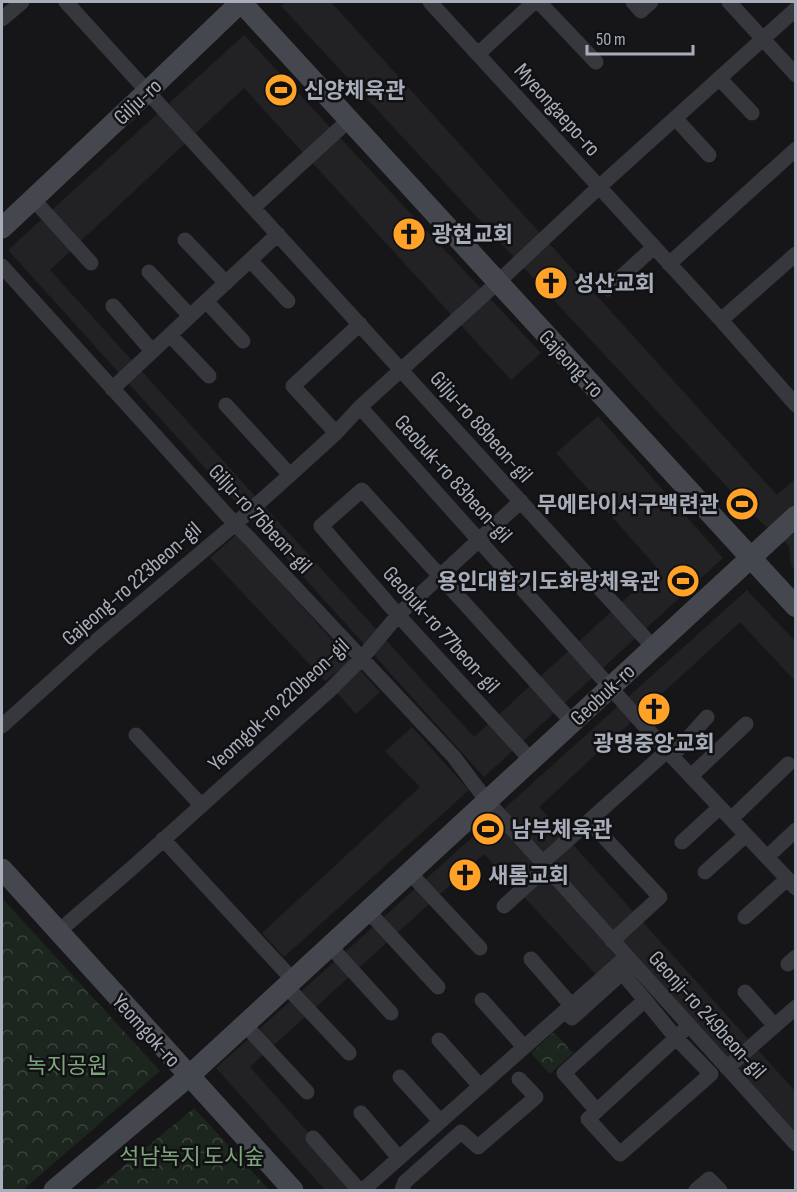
<svg xmlns="http://www.w3.org/2000/svg" width="797" height="1192" font-family="'Sofia Sans Condensed','Noto Sans KR',sans-serif">
  <style>
    .built { fill: #222225 }
    .forest { fill: url(#forest-crowns) }
    .lines { fill: none; stroke-linecap: round; stroke-linejoin: round }
    .street { stroke: #36383d; stroke-width: 15 }
    .secondary { stroke: #44474d; stroke-width: 21 }
    .labels { text-anchor: middle; stroke-width: 5; stroke-linejoin: round; paint-order: stroke }
    .poi-label { font-size: 22px; font-weight: bold; fill: #a7aeb9; stroke: #111113; text-anchor: start }
    .street-label { font-size: 22px; fill: #a7aeb9; stroke: #111113 }
    .park-label { font-size: 22px; fill: #7ea57c; stroke: #111113 }
  </style>
  <defs>
    <pattern id="forest-crowns" width="20" height="18" patternUnits="userSpaceOnUse" patternTransform="scale(1.5)"><rect width="20" height="18" fill="#1d261e"/><path d="M2 6a3 3 0 1 1 6 0M12 15a3 3 0 1 1 6 0" fill="none" stroke="#3b433d"/></pattern>
  </defs>
  <rect width="100%" height="100%" fill="#161618"/>
  <path class="built" d="M 286,2 L 331,2 L 777,495 L 795,479 L 795,570 L 791,565 L 789,546 L 754,516 L 281,6 Z
    M 244,35 L 541,353 L 511,380 L 244,88 L 50,270 L 474,737 L 658,569 L 556,453 L 598,416 L 723,558 L 484,777 L 8,250 Z
    M 237,534 L 351,661 L 325,681 L 210,558 Z
    M 747,590 L 795,641 L 795,681 L 740,622 L 539,807 L 795,1091 L 795,1144 L 507,834 L 621,961 L 600,979 L 484,854 L 250,1067 L 359,1190 L 325,1190 L 216,1068 Z
    M 360,670 L 380,692 L 356,714 L 337,693 Z
    M 412,727 L 469,790 L 284,957 L 262,933 L 420,787 L 385,751 Z"/>
  <path class="forest" d="M 2,898 L 160,1071 L 23,1190 L 2,1190 Z
    M 554,1032 L 573,1053 L 550,1074 L 531,1053 Z
    M 194,1108 L 269,1190 L 95,1190 Z"/>
  <g class="lines">
    <path class="street" d="M 66,2 L 653,647
      M 430,2 L 721,320 L 796,405
      M 539,2 L 596,62
      M 633,2 L 641,11 L 651,2
      M 729,2 L 796,75
      M 2,19 L 22,2
      M 478,54 L 534,2
      M 719,78 L 752,113
      M 675,118 L 709,155
      M 33,199 L 91,263
      M 254,207 L 349,120
      M 185,240 L 226,283
      M 250,260 L 288,301
      M 669,264 L 796,149
      M 2,266 L 235,524 L 250,539 L 454,757 L 487,801 L 796,1144
      M 149,272 L 190,316
      M 608,289 L 654,247
      M 206,301 L 243,341
      M 113,306 L 152,351
      M 721,320 L 796,254
      M 170,335 L 209,376
      M 112,389 L 278,234
      M 226,405 L 290,475
      M 360,407 L 667,751 L 796,888
      M 336,433 L 293,386 L 360,324
      M 2,726 L 95,642 L 235,524 L 290,475 L 336,433 L 360,407 L 498,282 L 599,187 L 796,9
      M 136,735 L 201,805
      M 672,756 L 707,717
      M 531,760 L 398,615 L 321,526 L 362,490 L 572,722
      M 691,776 L 746,724
      M 731,819 L 788,764
      M 589,821 L 660,897 L 612,941
      M 163,839 L 293,980
      M 682,842 L 720,807
      M 767,857 L 796,830
      M 542,863 L 667,751
      M 705,872 L 746,835
      M 410,873 L 480,948
      M 504,906 L 546,868
      M 368,911 L 438,987
      M 745,917 L 787,879
      M 59,931 L 132,868 L 330,690 L 362,658 L 398,615 L 521,501
      M 330,946 L 391,1013
      M 531,959 L 571,1005
      M 788,964 L 796,957
      M 286,986 L 349,1053
      M 745,992 L 775,1026
      M 482,1000 L 524,1047
      M 572,1018 L 622,973 L 645,1000
      M 245,1025 L 307,1092
      M 439,1040 L 480,1086
      M 727,1068 L 796,1007
      M 400,1077 L 440,1121
      M 597,1111 L 564,1073 L 645,1000 L 676,1038 L 711,1074 L 620,1154 L 588,1119 L 676,1038 L 689,1025
      M 361,1113 L 399,1158
      M 313,1138 L 359,1190
      M 363,1190 L 626,957
      M 402,1190 L 405,1182 L 461,1132 L 478,1147 L 536,1097 L 519,1079
      M 696,1190 L 709,1179 L 720,1190"/>
    <path class="secondary" d="M 241,2 L 796,607
      M 2,228 L 148,91 L 241,2
      M 2,869 L 293,1190
      M 54,1190 L 189,1076 L 796,516"/>
  </g>
  <defs>
    <symbol id="stadium-disc" viewBox="-11 -11 22 22"><circle r="9.5" fill="#ffa227" stroke="#111113"/><path d="M0-5a6.5 5 0 1 0 0 10a6.5 5 0 1 0 0-10ZM-3.5-1.8h7v3.6h-7Z" fill="#111"/></symbol>
    <symbol id="church-disc" viewBox="-11 -11 22 22"><circle r="9.5" fill="#ffa227" stroke="#111113"/><path d="M-1.2-6h2.4v3.5h3.3v2.4h-3.3V6h-2.4V-.1h-3.3v-2.4h3.3Z" fill="#111"/></symbol>
  </defs>
  <g fill-rule="evenodd">
    <use href="#stadium-disc" x="262" y="71" width="38" height="38"/>
    <use href="#church-disc" x="390" y="215" width="38" height="38"/>
    <use href="#church-disc" x="532" y="264" width="38" height="38"/>
    <use href="#stadium-disc" x="723" y="485" width="38" height="38"/>
    <use href="#stadium-disc" x="664" y="562" width="38" height="38"/>
    <use href="#church-disc" x="635" y="690" width="38" height="38"/>
    <use href="#stadium-disc" x="469" y="810" width="38" height="38"/>
    <use href="#church-disc" x="446" y="856" width="38" height="38"/>
  </g>
  <g class="labels">
    <g class="poi-label">
      <text x="304" y="98">신양체육관</text>
      <text x="432" y="242">광현교회</text>
      <text x="574" y="291">성산교회</text>
      <text x="719" y="512" text-anchor="end">무에타이서구백련관</text>
      <text x="660" y="589" text-anchor="end">용인대합기도화랑체육관</text>
      <text x="654" y="751" text-anchor="middle">광명중앙교회</text>
      <text x="511" y="837">남부체육관</text>
      <text x="488" y="883">새롬교회</text>
    </g>
    <g class="street-label">
      <text transform="translate(137 101) rotate(-43)" y="8">Gilju-ro</text>
      <text transform="translate(558 109) rotate(48)" y="8">Myeongaepo-ro</text>
      <text transform="translate(572 363) rotate(47)" y="8">Gajeong-ro</text>
      <text transform="translate(482 426) rotate(48)" y="8">Gilju-ro 88beon-gil</text>
      <text transform="translate(454 478) rotate(48)" y="8">Geobuk-ro 83beon-gil</text>
      <text transform="translate(261 518) rotate(47)" y="8">Gilju-ro 76beon-gil</text>
      <text transform="translate(131 583) rotate(-41)" y="8">Gajeong-ro 223beon-gil</text>
      <text transform="translate(442 629) rotate(48)" y="8">Geobuk-ro 77beon-gil</text>
      <text transform="translate(602 694) rotate(-43)" y="8">Geobuk-ro</text>
      <text transform="translate(278 704) rotate(-43)" y="8">Yeomgok-ro 220beon-gil</text>
      <text transform="translate(708 1014) rotate(48)" y="8">Geonji-ro 249beon-gil</text>
      <text transform="translate(147 1030) rotate(48)" y="8">Yeomgok-ro</text>
    </g>
    <g class="park-label">
      <text x="67" y="1073">녹지공원</text>
      <text x="192" y="1164">석남녹지 도시숲</text>
    </g>
  </g>
  <rect width="797" height="1192" fill="none" stroke="#a7aeb9" stroke-width="6"/>
  <path d="M587 45v9h106v-9" fill="none" stroke="#a7aeb9" stroke-width="3"/>
  <text x="596" y="45" font-size="18" fill="#a7aeb9" stroke="#111113" stroke-width="4.5" paint-order="stroke">50 m</text>
</svg>
